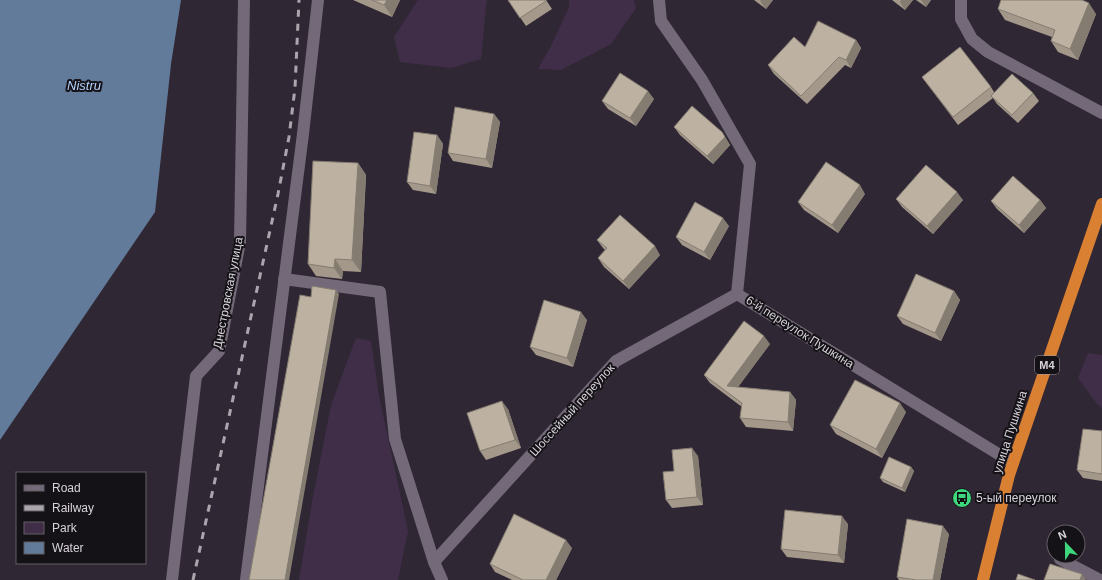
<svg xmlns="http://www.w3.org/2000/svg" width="1102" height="580" font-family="Helvetica,sans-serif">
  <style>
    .green { fill: #402e48 }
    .water { fill: #627b9a }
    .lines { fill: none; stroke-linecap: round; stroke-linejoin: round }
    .lane { stroke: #736978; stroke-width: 12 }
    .street { stroke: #736978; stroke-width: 12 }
    .highway { stroke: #da8033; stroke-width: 12 }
    .rail { stroke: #aba5ae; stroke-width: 3; stroke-dasharray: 7 7; stroke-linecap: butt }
    .wall { fill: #a3988a }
    .shaded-wall { fill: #847c71 }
    .building { fill: #bdb1a1; stroke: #847c71 }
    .labels { text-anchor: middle; stroke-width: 4; stroke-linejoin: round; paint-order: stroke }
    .shield { fill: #151217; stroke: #9e99a0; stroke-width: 1 }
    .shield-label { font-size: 11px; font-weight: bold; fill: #d8d3db }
    .street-label { font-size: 12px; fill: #d8d3db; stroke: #151217 }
    .poi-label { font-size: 12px; fill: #d8d3db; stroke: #151217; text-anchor: start }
    .water-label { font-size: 13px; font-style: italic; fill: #b3d3fe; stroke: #151217 }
  </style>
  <rect width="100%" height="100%" fill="#302734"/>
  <path class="green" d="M 418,0 L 487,0 L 486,7 L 481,59 L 451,68 L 400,62 L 394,37 Z
    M 569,0 L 634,0 L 636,8 L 611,44 L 561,70 L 538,69 L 552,44 L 569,7 Z
    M 356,338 L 371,341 L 379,396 L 408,531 L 398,580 L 299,580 L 312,502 L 331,405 Z
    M 1088,353 L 1102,355 L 1102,408 L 1097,404 L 1078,378 Z"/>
  <path class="water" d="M 0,0 L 181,0 L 171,64 L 155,212 L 0,440 Z"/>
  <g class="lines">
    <path class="lane" d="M 961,0 L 961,19 L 972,39 L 988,52 L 1102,113
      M 284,279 L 380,292 L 395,439 L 434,562"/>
    <path class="street" d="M 659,0 L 661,21 L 702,80 L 750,164 L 737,294 L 1013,463
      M 1060,559 L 1100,580
      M 172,580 L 196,376 L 219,351 L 240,242 L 244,0
      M 246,580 L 303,134 L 318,0
      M 442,580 L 434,562 L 616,361 L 737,294"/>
    <path class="highway" d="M 983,580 L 1009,475 L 1102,204"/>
    <path class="rail" d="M 193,580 L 278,194 L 289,137 L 295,88 L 299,0"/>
  </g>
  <path class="wall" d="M 353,0 L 400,0 L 392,17 Z
    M 508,0 L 546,0 L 552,9 L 526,26 Z
    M 754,0 L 773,0 L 766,9 Z
    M 892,0 L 913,0 L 905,10 Z
    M 916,0 L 931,0 L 926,7 Z
    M 998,9 L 1096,14 L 1078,60 L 1058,52 L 1051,41 L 1052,37 L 1005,20 Z
    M 856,40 L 861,48 L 851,68 L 845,65 L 807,104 L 774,74 L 768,65 L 805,47 Z
    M 922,77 L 991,87 L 994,92 L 1033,93 L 1039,101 L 1018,123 L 997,104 L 993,98 L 958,125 Z
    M 654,99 L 636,126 L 608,109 L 602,101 Z
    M 494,114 L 500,122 L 492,168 L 453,161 L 448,153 Z
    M 674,127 L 722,132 L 730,145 L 713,164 L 680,135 Z
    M 437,135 L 443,144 L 436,194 L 413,190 L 407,182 Z
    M 358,163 L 366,175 L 361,272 L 343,271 L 342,279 L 316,276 L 308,264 Z
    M 865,194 L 838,233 L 804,210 L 798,202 Z
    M 896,199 L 963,200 L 933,234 L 902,207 Z
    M 1040,200 L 1046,208 L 1024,233 L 997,209 L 991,201 Z
    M 729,226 L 710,260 L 682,245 L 676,237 Z
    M 597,240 L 660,255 L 629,289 L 604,267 L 598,258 L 605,250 L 603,248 Z
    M 954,291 L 960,300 L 941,341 L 903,324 L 897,316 Z
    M 587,320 L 573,367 L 536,355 L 530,347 Z
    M 770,344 L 738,387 L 790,392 L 796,400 L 793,431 L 746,427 L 740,418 L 742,407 L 710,383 L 704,375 Z
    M 508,409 L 521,448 L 486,460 L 480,451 Z
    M 906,412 L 882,458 L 836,434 L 830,425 Z
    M 1102,431 L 1102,481 L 1083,478 L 1077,470 Z
    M 698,456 L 703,505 L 672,508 L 666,500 L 674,471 Z
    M 911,467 L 914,471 L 905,492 L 883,482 L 880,478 Z
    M 848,524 L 844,563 L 787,557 L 781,549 Z
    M 949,534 L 940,580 L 899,580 L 897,577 Z
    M 572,548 L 556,580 L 512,580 L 495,572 L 490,564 Z"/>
  <path class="shaded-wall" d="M 387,0 L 400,0 L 392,17 L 384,5 Z
    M 761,0 L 773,0 L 766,9 L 760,1 Z
    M 901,0 L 913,0 L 905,10 L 900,2 Z
    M 921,0 L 931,0 L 926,7 Z
    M 1089,3 L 1096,14 L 1078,60 L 1070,49 Z
    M 856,40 L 861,48 L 851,68 L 846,60 Z
    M 648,91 L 654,99 L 636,126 L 630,118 Z
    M 494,114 L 500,122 L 492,168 L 486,159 Z
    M 722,132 L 730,145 L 713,164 L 707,156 Z
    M 437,135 L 443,144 L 436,194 L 430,186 Z
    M 358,163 L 366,175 L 361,272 L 352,260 Z
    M 860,185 L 865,194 L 838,233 L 832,225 Z
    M 957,192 L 963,200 L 933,234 L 927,226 Z
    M 1040,200 L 1046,208 L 1024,233 L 1019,225 Z
    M 723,218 L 729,226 L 710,260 L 704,252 Z
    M 655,246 L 660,255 L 629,289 L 623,281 Z
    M 335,259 L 343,271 L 342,279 L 334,268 Z
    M 336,290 L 339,294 L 289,580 L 285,580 Z
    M 954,291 L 960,300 L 941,341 L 935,333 Z
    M 581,312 L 587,320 L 573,367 L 567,358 Z
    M 764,336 L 770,344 L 733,394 L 727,386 Z
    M 790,392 L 796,400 L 793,431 L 788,422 Z
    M 502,401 L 508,409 L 521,448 L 515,440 Z
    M 900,403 L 906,412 L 882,458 L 876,449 Z
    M 692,448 L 698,456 L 703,505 L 697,497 Z
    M 911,467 L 914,471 L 905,492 L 902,488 Z
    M 842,516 L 848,524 L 844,563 L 838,555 Z
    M 943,526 L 949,534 L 940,580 L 933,580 Z
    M 566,540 L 572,548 L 556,580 L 546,580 Z
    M 1082,574 L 1086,580 L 1080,580 Z"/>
  <path class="building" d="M 372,0 L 387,0 L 384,5 Z
    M 508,0 L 546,0 L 546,1 L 520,18 Z
    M 1001,0 L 1082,0 L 1089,3 L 1070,49 L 1051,41 L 1055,30 L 998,9 Z
    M 818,21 L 856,40 L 846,60 L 839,57 L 801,96 L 768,65 L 794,37 L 805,47 Z
    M 960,47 L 991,87 L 953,117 L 922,77 Z
    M 620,73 L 648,91 L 630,118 L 602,101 Z
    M 1012,74 L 1033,93 L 1012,115 L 991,96 Z
    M 692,106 L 722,132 L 725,137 L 707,156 L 674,127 Z
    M 455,107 L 494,114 L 486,159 L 448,153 Z
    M 414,132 L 437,135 L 430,186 L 407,182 Z
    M 313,161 L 358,163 L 352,260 L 335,259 L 334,268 L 308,264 Z
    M 826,162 L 860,185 L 832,225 L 798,202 Z
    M 926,165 L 957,192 L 927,226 L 896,199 Z
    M 1013,176 L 1040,200 L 1019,225 L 991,201 Z
    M 695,202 L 723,218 L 704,252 L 676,237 Z
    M 620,215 L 655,246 L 623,281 L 598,258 L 607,248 L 597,240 Z
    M 916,274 L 954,291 L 935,333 L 897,316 Z
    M 312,286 L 336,290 L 285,580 L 249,580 L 300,295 L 311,297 Z
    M 544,300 L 581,312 L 567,358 L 530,347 Z
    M 744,321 L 764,336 L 727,386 L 790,392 L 788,422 L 740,418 L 742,403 L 704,375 Z
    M 855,380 L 900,403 L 876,449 L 830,425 Z
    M 502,401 L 515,440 L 480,451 L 467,413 Z
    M 1083,429 L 1102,431 L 1102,474 L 1077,470 Z
    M 692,448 L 697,497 L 666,500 L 663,472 L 674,471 L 672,450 Z
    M 889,457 L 911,467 L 902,488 L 880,478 Z
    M 785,510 L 842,516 L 838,555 L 781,549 Z
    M 514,514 L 566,540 L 546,580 L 523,580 L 490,564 Z
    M 907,519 L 943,526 L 933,580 L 916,580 L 897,577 Z
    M 1050,564 L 1082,574 L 1080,580 L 1044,580 Z
    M 1018,574 L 1035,580 L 1016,580 Z"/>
  <defs>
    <symbol id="bus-disc" viewBox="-11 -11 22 22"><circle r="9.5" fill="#3dd77e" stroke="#151217"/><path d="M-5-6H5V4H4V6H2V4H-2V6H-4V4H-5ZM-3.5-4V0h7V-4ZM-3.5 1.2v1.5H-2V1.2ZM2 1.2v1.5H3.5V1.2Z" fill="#111"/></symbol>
  </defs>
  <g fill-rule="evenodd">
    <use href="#bus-disc" x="951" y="487" width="22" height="22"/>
  </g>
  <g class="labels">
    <rect class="shield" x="1035" y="356" width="24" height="18" rx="3"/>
    <g class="shield-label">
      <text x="1047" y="369">M4</text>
    </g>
    <g class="street-label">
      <text transform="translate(228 293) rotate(-79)" y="4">Днестровская улица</text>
      <text transform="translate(800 332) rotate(32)" y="4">6-й переулок Пушкина</text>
      <text transform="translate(572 410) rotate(-48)" y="4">Шоссейный переулок</text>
      <text transform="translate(1010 432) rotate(-72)" y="4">улица Пушкина</text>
    </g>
    <g class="poi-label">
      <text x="976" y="502">5-ый переулок</text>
    </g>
    <g class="water-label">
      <text x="84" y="90">Nistru</text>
    </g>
  </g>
  <rect x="16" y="472" width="130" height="92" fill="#151217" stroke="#635f65"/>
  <rect x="24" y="485" width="20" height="6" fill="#736978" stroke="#635f65"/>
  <text x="52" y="492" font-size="12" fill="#d8d3db">Road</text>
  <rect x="24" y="505" width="20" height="6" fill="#aba5ae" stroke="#635f65"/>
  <text x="52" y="512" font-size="12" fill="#d8d3db">Railway</text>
  <rect x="24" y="522" width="20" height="12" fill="#402e48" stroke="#635f65"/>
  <text x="52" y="532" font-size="12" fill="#d8d3db">Park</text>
  <rect x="24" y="542" width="20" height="12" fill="#627b9a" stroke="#635f65"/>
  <text x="52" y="552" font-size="12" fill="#d8d3db">Water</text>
  <g transform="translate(1066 544) rotate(338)"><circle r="19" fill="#151217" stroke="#635f65"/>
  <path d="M0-3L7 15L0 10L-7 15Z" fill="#3dd77e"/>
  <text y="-6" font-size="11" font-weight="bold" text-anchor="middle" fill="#d8d3db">N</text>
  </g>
</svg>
